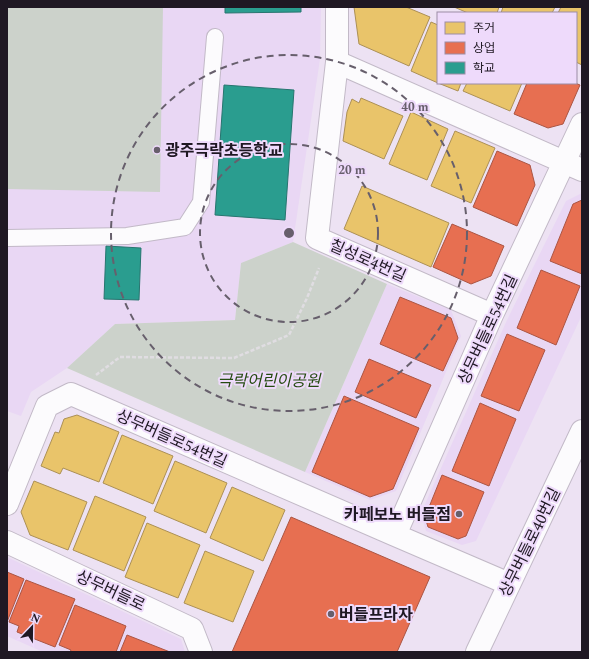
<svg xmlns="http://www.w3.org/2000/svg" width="589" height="659" font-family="Spectral,'Noto Sans KR',serif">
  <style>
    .built { fill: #e9d7f4 }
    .green { fill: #ccd2cb }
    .homes { fill: #e9c46a; stroke: #ac9055 }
    .shops { fill: #e76f51; stroke: #ab5543 }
    .schools { fill: #2a9d8f; stroke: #27756f }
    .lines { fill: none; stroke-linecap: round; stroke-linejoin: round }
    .service-casing { stroke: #c2b9c7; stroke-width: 18 }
    .minor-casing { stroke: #c2b9c7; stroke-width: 24 }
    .path { stroke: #e0dde2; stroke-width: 2.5; stroke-dasharray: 4 2; stroke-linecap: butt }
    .service { stroke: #fcfbfd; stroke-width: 16 }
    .minor { stroke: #fcfbfd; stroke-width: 22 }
    .ring { fill: none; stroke: #675f6c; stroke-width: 2; stroke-dasharray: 7 5 }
    .poi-dot { fill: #675f6c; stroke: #eedafb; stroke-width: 1.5 }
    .labels { text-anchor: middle; stroke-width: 4; stroke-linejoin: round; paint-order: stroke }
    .poi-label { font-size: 16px; font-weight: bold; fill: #1f1823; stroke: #eedafb; text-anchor: start }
    .street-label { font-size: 16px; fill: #1f1823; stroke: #eedafb }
    .park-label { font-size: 16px; font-style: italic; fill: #254b11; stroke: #eedafb }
    .centre { fill: #675f6c; stroke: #eedafb; stroke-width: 2 }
    .ring-label { font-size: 12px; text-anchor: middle; font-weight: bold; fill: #675f6c; stroke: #eedafb; stroke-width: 4; stroke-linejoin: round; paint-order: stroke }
  </style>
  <rect width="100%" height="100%" fill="#ede2f3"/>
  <path class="built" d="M 7,7 L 321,7 L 320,59 L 293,242 L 241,263 L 235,320 L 115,324 L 67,368 L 31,392 L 21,416 L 7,411 Z
    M 582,193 L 582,315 L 476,541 L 462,545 L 426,531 L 421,513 L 507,320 L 566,201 Z
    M 387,284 L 451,310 L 461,336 L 396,491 L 370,500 L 305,472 Z
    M 7,557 L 181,639 L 185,652 L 43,652 L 7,636 Z"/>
  <path class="green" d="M 7,7 L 163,7 L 160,192 L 7,189 Z
    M 293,242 L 387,284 L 305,472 L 67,368 L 115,324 L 235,320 L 241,263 Z"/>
  <path class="homes" d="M 354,7 L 406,7 L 430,17 L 409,66 L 359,44 Z
    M 454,7 L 499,7 L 497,13 L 468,13 Z
    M 503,7 L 555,7 L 552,13 L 501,13 Z
    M 561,7 L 582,7 L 582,65 L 576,62 L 576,13 L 558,13 Z
    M 431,22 L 438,25 L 438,83 L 411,71 Z
    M 438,83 L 461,83 L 458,91 Z
    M 467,83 L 522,83 L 510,111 L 463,91 Z
    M 361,98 L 403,116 L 384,159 L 343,141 L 347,112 L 352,99 L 359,103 Z
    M 411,112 L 448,129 L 427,180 L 389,164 Z
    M 455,131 L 495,148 L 471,203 L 431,186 Z
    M 362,186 L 449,223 L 431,267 L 344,229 Z
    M 77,415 L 119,432 L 99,482 L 63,468 L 60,474 L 41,466 L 55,432 L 59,433 L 64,419 Z
    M 122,435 L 173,456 L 153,504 L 103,483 Z
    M 175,461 L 227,483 L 206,533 L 154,511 Z
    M 34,481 L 87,502 L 68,550 L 30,535 L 21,512 Z
    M 232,487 L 285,510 L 263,561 L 210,538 Z
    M 95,496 L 146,517 L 124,571 L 73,550 Z
    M 147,523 L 200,545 L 178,598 L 125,577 Z
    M 205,551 L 254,571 L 233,622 L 184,603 Z"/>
  <path class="shops" d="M 527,83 L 575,83 L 580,85 L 563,124 L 548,128 L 514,114 Z
    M 497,151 L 530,165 L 535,185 L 517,226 L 473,207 Z
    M 582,200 L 582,274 L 550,261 L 573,204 Z
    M 452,224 L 504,246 L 491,276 L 471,284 L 433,267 Z
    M 541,270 L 580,286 L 556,345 L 517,328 Z
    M 400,297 L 451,318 L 458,338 L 443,371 L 380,344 Z
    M 507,334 L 545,350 L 519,411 L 481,396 Z
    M 369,359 L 431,385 L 416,418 L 355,392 Z
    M 344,396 L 419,428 L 393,489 L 370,497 L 312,472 Z
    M 480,403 L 516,419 L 489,486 L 452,471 Z
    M 442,475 L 484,492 L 466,536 L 458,539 L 428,527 L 425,517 Z
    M 291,517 L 430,577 L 397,652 L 232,652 Z
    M 7,572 L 24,579 L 7,622 Z
    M 26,580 L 75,599 L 55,647 L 17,632 L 19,626 L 9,622 Z
    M 75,605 L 126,626 L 116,652 L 70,652 L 71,650 L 59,645 Z
    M 127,635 L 170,652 L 120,652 Z"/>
  <path class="schools" d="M 225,7 L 301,7 L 301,12 L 225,13 Z
    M 224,85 L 294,90 L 285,220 L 215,215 Z
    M 106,246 L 141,248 L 139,300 L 104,299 Z"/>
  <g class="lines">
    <defs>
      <path id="service" d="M 7,238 L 127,236 L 185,227 L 201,202 L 215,37"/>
      <path id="minor" d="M 337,7 L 337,62 L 317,238 L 492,315
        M 337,62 L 582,170
        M 7,504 L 47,406 L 71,394 L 395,535 L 492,315 L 582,124
        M 395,535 L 509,584
        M 7,542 L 192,629 L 201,652
        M 477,652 L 582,431"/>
    </defs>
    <use href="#service" class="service-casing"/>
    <use href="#minor" class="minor-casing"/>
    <path class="path" d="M 96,375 L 120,357 L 234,358 L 289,335 L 307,298 L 319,268"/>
    <use href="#service" class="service"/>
    <use href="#minor" class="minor"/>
  </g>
  <g class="ring">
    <circle cx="289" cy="233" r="89"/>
    <circle cx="289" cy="233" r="178"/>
  </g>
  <g class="poi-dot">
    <circle cx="157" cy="150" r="4"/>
    <circle cx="459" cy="514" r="4"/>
    <circle cx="331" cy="614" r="4"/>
  </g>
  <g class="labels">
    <g class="poi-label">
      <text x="165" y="156">광주극락초등학교</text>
      <text x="451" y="520" text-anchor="end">카페보노 버들점</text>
      <text x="339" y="620">버들프라자</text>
    </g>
    <g class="street-label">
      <text transform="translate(368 260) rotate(24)" y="6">칠성로4번길</text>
      <text transform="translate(487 329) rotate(-65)" y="6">상무버들로54번길</text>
      <text transform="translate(172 438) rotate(24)" y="6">상무버들로54번길</text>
      <text transform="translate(529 542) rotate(-64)" y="6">상무버들로40번길</text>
      <text transform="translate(111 590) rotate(25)" y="6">상무버들로</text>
    </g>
    <g class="park-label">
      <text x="269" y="386">극락어린이공원</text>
    </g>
  </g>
  <circle cx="289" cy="233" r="6" class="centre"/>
  <g class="ring-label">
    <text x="415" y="111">40 m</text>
    <text x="352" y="174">20 m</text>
  </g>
  <rect width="589" height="659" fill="none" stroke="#1f1823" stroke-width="16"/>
  <rect x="437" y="12" width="140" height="72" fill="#eedafb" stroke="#9b8ca5"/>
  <rect x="445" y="22" width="20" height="12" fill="#e9c46a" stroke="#9b8ca5"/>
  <text x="473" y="32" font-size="12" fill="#1f1823">주거</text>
  <rect x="445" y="42" width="20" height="12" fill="#e76f51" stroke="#9b8ca5"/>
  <text x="473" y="52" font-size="12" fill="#1f1823">상업</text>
  <rect x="445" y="62" width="20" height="12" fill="#2a9d8f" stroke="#9b8ca5"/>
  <text x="473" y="72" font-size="12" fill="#1f1823">학교</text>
  <g transform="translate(32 627) rotate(22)" stroke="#eedafb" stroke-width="3" paint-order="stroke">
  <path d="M0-3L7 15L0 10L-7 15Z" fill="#1f1823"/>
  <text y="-6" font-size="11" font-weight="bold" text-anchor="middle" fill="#1f1823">N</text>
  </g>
</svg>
